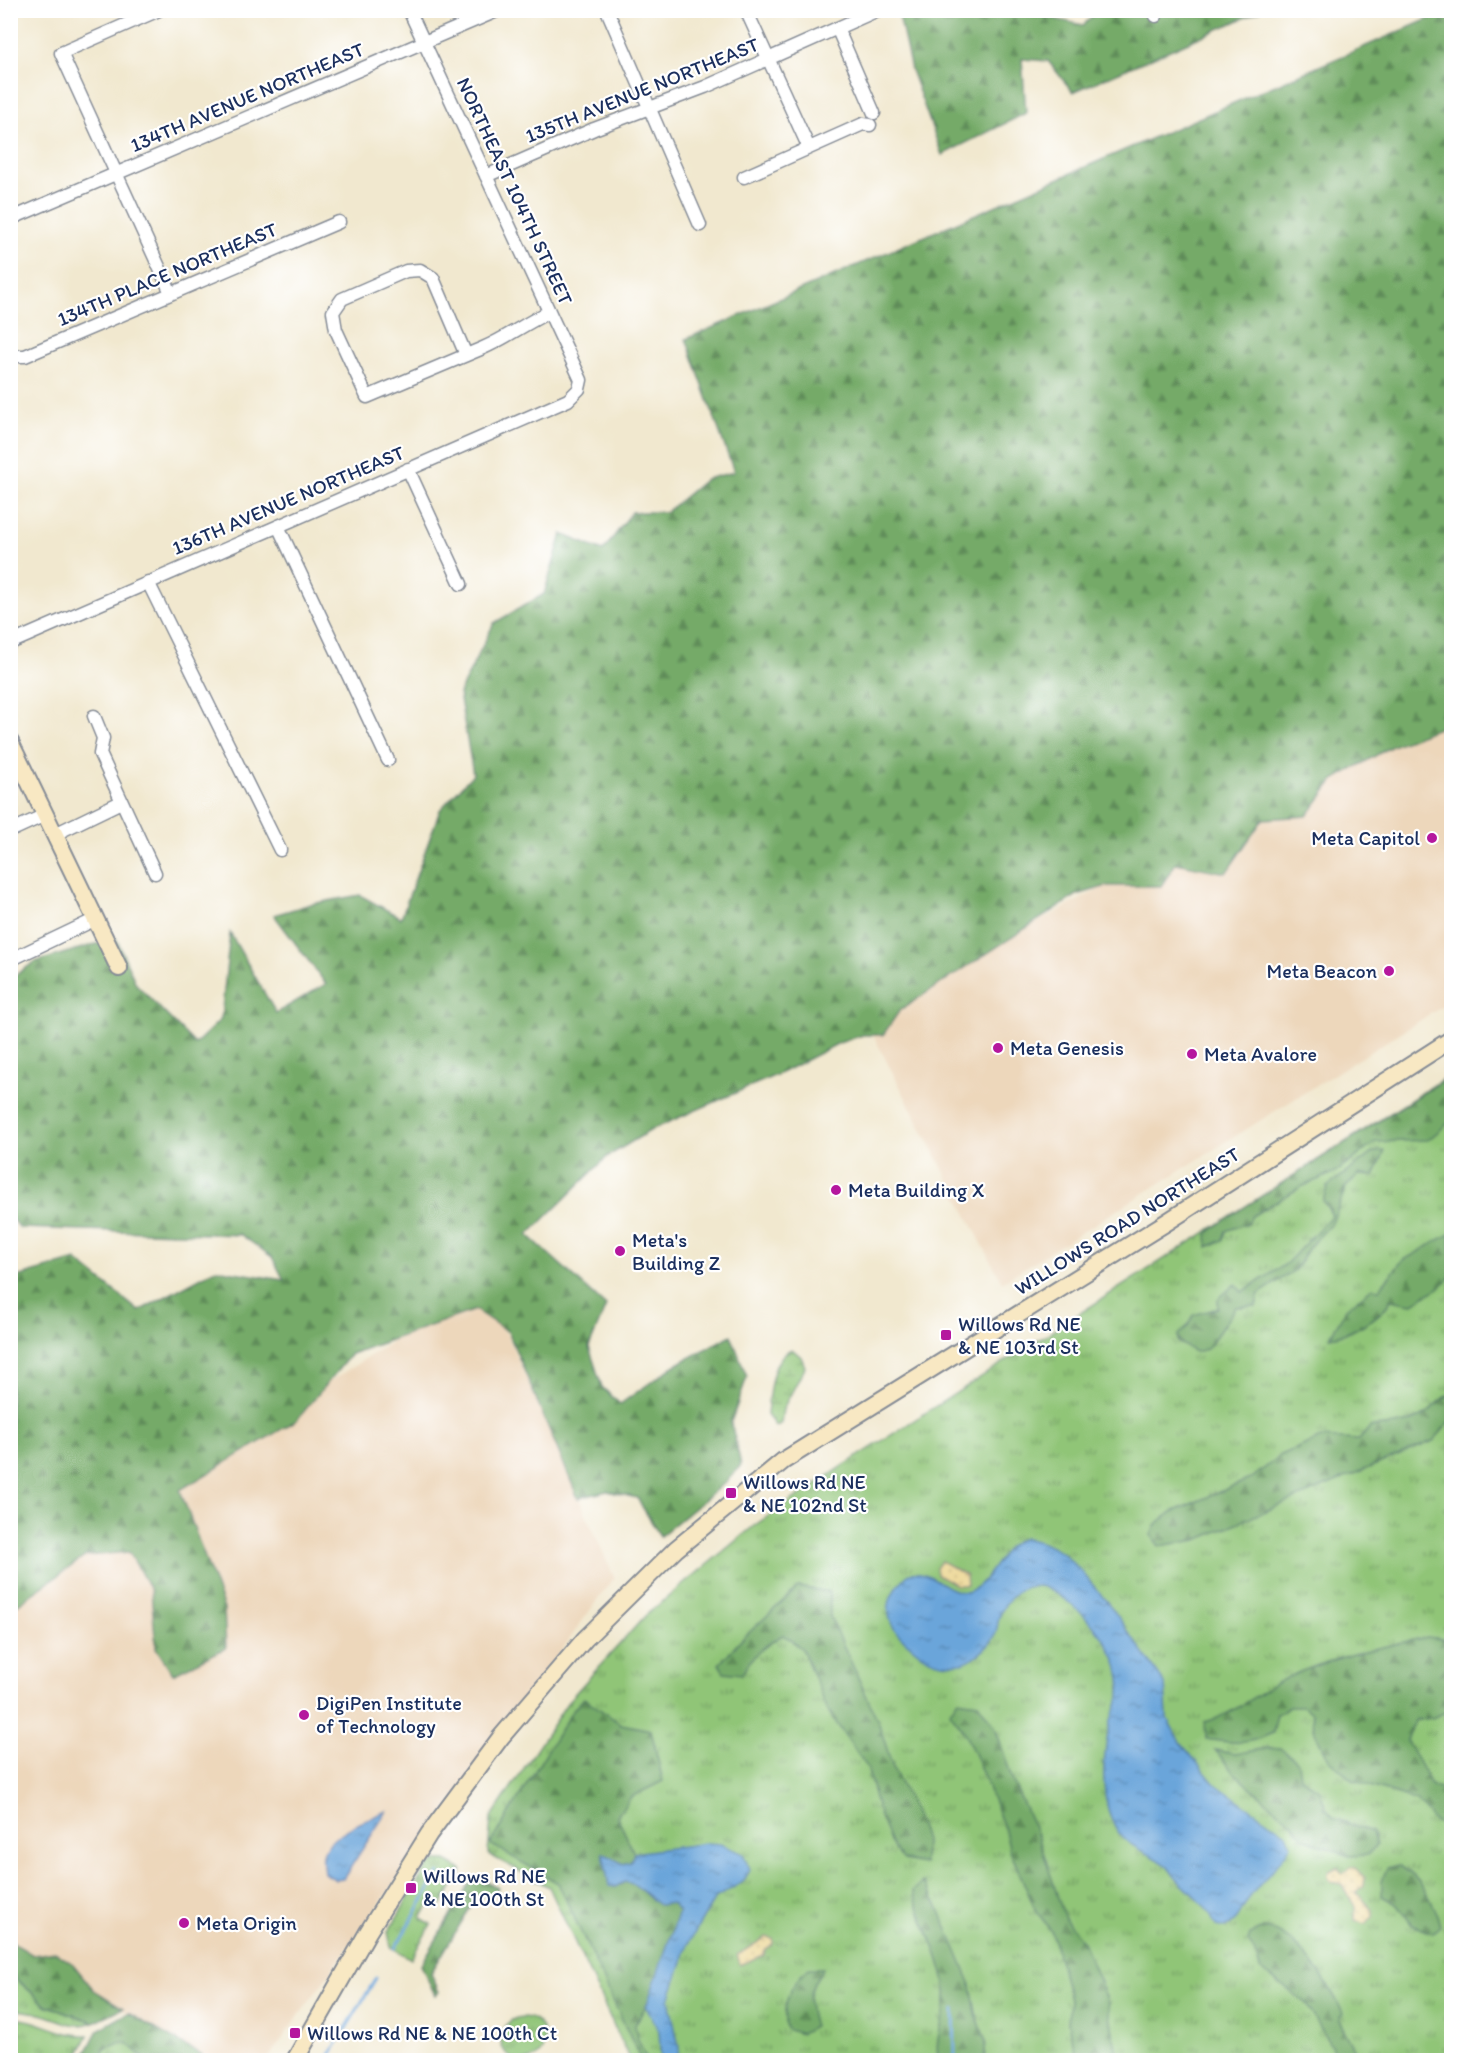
<svg xmlns="http://www.w3.org/2000/svg" width="1462" height="2071" font-family="Itim,sans-serif">
  <style>
    .built { fill: #edd7bb }
    .grass { fill: url(#grass-tufts); stroke: #567a6a; stroke-width: 1.5 }
    .forest { fill: url(#forest-firs); stroke: #486c63; stroke-width: 1.5 }
    .wetland { fill: url(#wetland-marsh); stroke: #567a6a; stroke-width: 1.5 }
    .sand { fill: url(#sand-dots); stroke: #84847e; stroke-width: 1.5 }
    .water { fill: url(#water-ripples); stroke: #426a9c; stroke-width: 1.5 }
    .lines { fill: none; stroke-linecap: round; stroke-linejoin: round }
    .stream { stroke: #6aa5da; stroke-width: 3 }
    .street-casing { stroke: #868c96; stroke-width: 15 }
    .secondary-casing { stroke: #868c96; stroke-width: 20 }
    .street { stroke: #fff; stroke-width: 12 }
    .secondary { stroke: #f8e8c3; stroke-width: 16 }
    .poi-dot { fill: #b5179e; stroke: #fff; stroke-width: 2 }
    .labels { text-anchor: middle; stroke-width: 4.5; stroke-linejoin: round; paint-order: stroke }
    .street-label { font-size: 20px; fill: #1b2f5e; stroke: #fff }
    .poi-label { font-size: 20px; fill: #1b2f5e; stroke: #fff; text-anchor: start }
  </style>
  <defs>
    <pattern id="grass-tufts" width="24" height="20" patternUnits="userSpaceOnUse" patternTransform="scale(1.5)"><rect width="24" height="20" fill="#90c577"/><path d="M3 7l-1-3M5 7V3M7 7l1-3M15 17l-1-3M17 17v-4M19 17l1-3" fill="none" stroke="#75a065"/></pattern>
    <pattern id="forest-firs" width="22" height="20" patternUnits="userSpaceOnUse" patternTransform="scale(1.5)"><rect width="22" height="20" fill="#74aa68"/><path d="M5 1l3.5 6h-7zM16 11l3.5 6h-7z" fill="#5e8b59"/></pattern>
    <pattern id="wetland-marsh" width="20" height="14" patternUnits="userSpaceOnUse" patternTransform="scale(1.5)"><rect width="20" height="14" fill="#90c577"/><path d="M1 5h8M5 5V1M11 12h8M15 12V8" fill="none" stroke="#75a065"/></pattern>
    <pattern id="sand-dots" width="8" height="8" patternUnits="userSpaceOnUse" patternTransform="scale(1.5)"><rect width="8" height="8" fill="#eeda9e"/><path d="M2 2h.1M6 6h.1" fill="none" stroke="#ccbb8a" stroke-width="1.8" stroke-linecap="round"/></pattern>
    <pattern id="water-ripples" width="26" height="14" patternUnits="userSpaceOnUse" patternTransform="scale(1.5)"><rect width="26" height="14" fill="#6aa5da"/><path d="M2 4q2-2 4 0t4 0M15 11q2-2 4 0t4 0" fill="none" stroke="#5687b4"/></pattern>
  </defs>
  <rect width="100%" height="100%" fill="#fff"/>
  <filter id="ink" filterUnits="userSpaceOnUse"><feTurbulence type="fractalNoise" baseFrequency=".0167" numOctaves="2"/><feDisplacementMap in="SourceGraphic" scale="12" xChannelSelector="R" yChannelSelector="G"/><feConvolveMatrix kernelMatrix="1 2 1 2 8 2 1 2 1" color-interpolation-filters="sRGB"/></filter>
  <filter id="wash" filterUnits="userSpaceOnUse"><feTurbulence type="fractalNoise" baseFrequency=".008" numOctaves="4" result="noise"/><feDisplacementMap in="SourceGraphic" scale="24" xChannelSelector="R" yChannelSelector="G"/><feGaussianBlur stdDeviation="1.35" result="paint"/><feColorMatrix in="noise" values="0 0 0 0 0 0 0 0 0 0 0 0 0 0 0 0 0 1.4 0 .05"/><feComposite in="paint" operator="in"/></filter>
  <g filter="url(#wash)">
    <rect width="100%" height="100%" fill="#f1e8cf"/>
    <path class="built" d="M 1451,700 L 1451,1001 L 1002,1282 L 863,1016 Z
      M 477,1305 L 506,1333 L 614,1577 L 267,2060 L 208,2060 L 11,1944 L 11,1583 L 433,1316 Z"/>
    <path class="grass" d="M 1451,1074 L 1451,2060 L 630,2060 L 549,1887 L 488,1854 L 491,1818 L 569,1700 L 646,1615 L 755,1525 L 843,1466 Z
      M 436,1861 L 446,1861 L 462,1870 L 441,1906 L 431,1901 L 421,1918 L 431,1924 L 411,1959 L 391,1947 L 388,1932 L 428,1865 Z
      M 10,1974 L 46,2005 L 94,2022 C 75,2030 62,2020 44,2015 C 33,2012 21,2010 11,2010 Z
      M501 2039a22 22 0 1 1 44 0a22 22 0 1 1-44 0Z
      M 11,2018 C 38,2018 61,2037 88,2035 L 76,2060 L 11,2060 Z"/>
    <path class="forest" d="M 898,11 L 1018,11 L 1083,25 L 1099,11 L 1260,11 L 1073,92 L 1048,61 L 1022,59 L 1026,113 L 942,155 L 911,70 Z
      M 1447,11 L 1451,11 L 1451,723 L 1392,746 L 1334,780 L 1307,816 L 1263,819 L 1226,873 L 1176,863 L 1161,886 L 1107,886 L 1077,895 L 900,1010 L 883,1035 L 863,1035 L 839,1043 L 783,1072 L 653,1129 L 608,1156 L 528,1235 L 606,1306 L 589,1347 L 602,1387 L 620,1404 L 674,1366 L 731,1335 L 747,1377 L 731,1422 L 741,1465 L 726,1482 L 660,1536 L 637,1498 L 607,1491 L 578,1498 L 508,1332 L 475,1310 L 351,1354 L 297,1420 L 180,1490 L 224,1609 L 226,1648 L 173,1674 L 156,1648 L 151,1591 L 129,1552 L 86,1556 L 11,1609 L 10,1279 L 76,1260 L 139,1311 L 216,1269 L 284,1280 L 272,1257 L 241,1235 L 20,1228 L 10,1217 L 11,978 L 35,962 L 116,938 L 136,984 L 195,1044 L 221,1019 L 230,933 L 276,1013 L 326,984 L 274,915 L 311,904 L 360,895 L 401,918 L 440,810 L 473,774 L 459,693 L 494,623 L 544,594 L 562,534 L 603,551 L 632,512 L 666,512 L 706,479 L 734,472 L 686,339 Z
      M 1451,1075 L 1451,1121 L 1428,1140 L 1376,1142 L 1338,1171 L 1301,1187 L 1252,1216 L 1248,1223 L 1226,1231 L 1223,1240 L 1208,1247 L 1207,1234 L 1224,1220 Z
      M 1380,1151 L 1385,1151 L 1374,1176 L 1359,1175 L 1346,1187 L 1332,1223 L 1310,1246 L 1295,1270 L 1259,1294 L 1256,1306 L 1236,1307 L 1207,1349 L 1195,1352 L 1178,1342 L 1178,1335 L 1189,1325 L 1193,1315 L 1218,1308 L 1218,1299 L 1235,1284 L 1242,1292 L 1286,1264 L 1332,1215 L 1323,1201 L 1327,1187 L 1372,1153 Z
      M 1451,1233 L 1451,1276 L 1439,1288 L 1411,1304 L 1391,1300 C 1380,1319 1351,1334 1330,1337 L 1346,1309 L 1372,1288 L 1379,1289 L 1402,1261 Z
      M 1451,1394 L 1451,1421 L 1433,1441 L 1197,1540 L 1159,1546 L 1151,1535 L 1156,1524 L 1172,1512 L 1252,1478 L 1281,1455 L 1321,1438 L 1359,1440 L 1370,1427 C 1389,1426 1409,1425 1426,1414 C 1437,1406 1437,1401 1451,1394 Z
      M 798,1587 L 830,1592 L 830,1616 L 878,1721 L 893,1768 L 915,1812 L 925,1840 L 924,1864 L 904,1860 L 893,1848 L 880,1817 L 867,1767 L 828,1711 L 802,1649 L 783,1635 C 764,1646 752,1655 742,1674 L 724,1672 L 719,1664 L 742,1639 Z
      M 1427,1637 L 1451,1640 L 1451,1710 L 1432,1718 L 1415,1720 L 1407,1741 L 1431,1785 L 1451,1795 L 1451,1832 L 1433,1820 L 1417,1801 L 1352,1780 L 1330,1761 L 1315,1733 L 1312,1713 L 1303,1706 L 1290,1706 L 1277,1714 L 1273,1733 C 1247,1745 1235,1744 1206,1739 L 1205,1722 C 1236,1714 1258,1691 1286,1678 C 1329,1658 1380,1647 1427,1637 Z
      M 584,1698 L 621,1724 L 651,1730 L 663,1781 L 631,1797 L 617,1816 L 634,1853 L 631,1862 L 623,1864 L 603,1854 L 615,1887 L 624,1882 L 634,1884 L 651,1899 L 672,1903 L 679,1912 L 652,1995 L 635,2025 L 637,2037 L 647,2060 L 641,2060 L 558,1883 L 490,1844 L 570,1714 Z
      M 957,1700 L 978,1703 L 995,1726 L 1012,1779 L 1039,1839 L 1065,1919 L 1083,1942 L 1107,1999 L 1118,2060 L 1081,2060 L 1076,2055 L 1068,2024 L 1070,2000 L 1051,1930 L 1036,1911 L 1010,1851 L 1005,1830 L 977,1760 L 963,1730 L 950,1713 Z
      M 1267,1748 L 1281,1749 L 1298,1762 L 1300,1777 L 1320,1791 L 1326,1809 L 1334,1818 L 1372,1832 L 1376,1845 L 1368,1855 L 1349,1856 L 1303,1838 L 1292,1823 L 1232,1771 L 1215,1750 L 1235,1754 Z
      M 1398,1865 C 1420,1876 1435,1902 1440,1926 L 1432,1933 L 1412,1925 L 1398,1905 L 1382,1896 L 1382,1880 L 1387,1868 Z
      M 482,1878 L 498,1888 L 496,1892 L 477,1896 L 431,1973 L 439,1992 L 435,1995 L 421,1965 L 471,1881 Z
      M 923,1882 L 937,1904 L 971,1985 L 976,2013 L 986,2042 L 984,2060 L 939,2060 C 932,2039 948,2016 946,1992 C 943,1957 922,1925 913,1891 Z
      M 1264,1928 C 1297,1932 1330,1985 1343,2013 L 1339,2020 L 1360,2060 L 1336,2060 L 1331,2046 L 1306,2003 L 1260,1969 L 1257,1957 L 1248,1941 L 1250,1934 Z
      M 10,1941 L 33,1955 L 55,1952 L 73,1964 L 94,1990 L 123,2008 L 94,2022 L 46,2005 L 11,1974 Z
      M 808,1968 L 823,1968 C 808,1990 806,2001 814,2027 L 801,2034 L 786,2029 C 781,2005 790,1985 808,1968 Z
      M 128,2013 L 203,2056 L 204,2060 L 146,2060 L 125,2041 L 105,2049 L 100,2060 L 82,2060 L 98,2030 Z"/>
    <path class="wetland" d="M 792,1349 L 801,1357 L 805,1367 L 783,1409 L 781,1423 L 776,1427 L 767,1415 C 769,1395 770,1358 792,1349 Z
      M 125,2041 L 146,2060 L 100,2060 L 105,2049 Z"/>
    <path class="sand" d="M 941,1561 L 966,1575 L 967,1585 L 956,1585 L 937,1574 L 936,1568 Z
      M 1337,1867 L 1343,1874 L 1350,1867 L 1354,1867 L 1365,1878 L 1364,1885 L 1356,1892 L 1373,1910 L 1373,1917 L 1364,1924 L 1355,1920 L 1355,1907 L 1342,1884 L 1331,1882 L 1328,1878 L 1328,1872 Z
      M 766,1937 L 773,1939 L 773,1944 L 765,1949 L 764,1955 L 740,1965 L 737,1955 Z"/>
    <path class="water" d="M 1024,1538 L 1043,1543 L 1063,1553 L 1082,1572 L 1112,1608 L 1165,1684 L 1167,1718 L 1180,1742 L 1214,1783 L 1286,1834 L 1291,1844 C 1280,1865 1263,1879 1249,1898 C 1239,1912 1243,1917 1226,1928 L 1216,1926 C 1205,1902 1193,1896 1176,1878 C 1172,1873 1169,1867 1164,1864 C 1138,1845 1120,1849 1108,1809 C 1101,1783 1104,1751 1110,1724 C 1112,1715 1117,1707 1119,1698 C 1129,1657 1084,1608 1050,1590 C 1026,1577 1003,1598 998,1622 C 997,1629 997,1633 993,1639 C 987,1649 972,1661 961,1663 C 942,1666 926,1660 912,1647 C 881,1623 881,1599 910,1573 C 933,1569 945,1593 966,1592 C 983,1590 999,1555 1011,1545 C 1015,1542 1020,1540 1024,1538 Z
      M 387,1811 L 343,1879 L 336,1880 L 324,1873 C 323,1865 321,1856 325,1849 C 336,1831 369,1819 387,1811 Z
      M 706,1843 L 720,1844 L 743,1854 L 750,1870 L 743,1882 L 715,1898 L 688,1944 L 669,2000 L 679,2048 L 677,2060 L 661,2060 L 659,2031 L 646,2007 L 679,1912 L 672,1903 L 659,1905 L 634,1884 L 624,1882 L 615,1887 L 609,1886 L 603,1853 L 623,1864 L 631,1862 L 634,1853 Z"/>
    <g class="lines">
      <path class="stream" d="M 395,1948 L 439,1873
        M 954,2009 L 955,2060
        M 327,2060 L 376,1978"/>
    </g>
  </g>
  <g filter="url(#ink)">
    <g class="lines">
      <defs>
        <path id="street" d="M 159,10 L 61,53 L 171,293
          M 607,10 L 700,225
          M 746,10 L 809,148
          M 1153,10 L 1156,16
          M 838,30 L 874,113
          M 486,176 L 594,129 L 705,87 L 878,10
          M 744,177 L 863,124 L 870,125
          M 10,219 L 499,10
          M 466,355 L 433,278 L 420,270 L 406,271 L 342,299 L 333,312 L 336,330 L 367,397 L 483,348 C 506,338 526,323 549,312
          M 10,356 L 25,356 L 339,222
          M 408,469 L 461,584
          M 278,526 L 388,760
          M 148,582 L 280,850
          M 10,643 L 568,400 L 579,389 L 581,380 L 409,10
          M 94,716 L 103,738 L 100,754 L 155,873
          M 10,831 L 45,815
          M 55,834 L 121,802
          M 10,960 L 96,919"/>
        <path id="secondary" d="M 10,742 L 119,968
          M 295,2060 L 368,1932 L 429,1834 L 501,1737 L 585,1639 L 676,1549 L 783,1461 L 1167,1222 L 1452,1039"/>
      </defs>
      <use href="#street" class="street-casing"/>
      <use href="#secondary" class="secondary-casing"/>
      <use href="#street" class="street"/>
      <use href="#secondary" class="secondary"/>
    </g>
  </g>
  <g class="poi-dot">
    <circle cx="1432" cy="838" r="6"/>
    <circle cx="1389" cy="971" r="6"/>
    <circle cx="998" cy="1048" r="6"/>
    <circle cx="1192" cy="1054" r="6"/>
    <circle cx="836" cy="1190" r="6"/>
    <circle cx="620" cy="1251" r="6"/>
    <rect x="940" y="1329" width="12" height="12" rx="3"/>
    <rect x="725" y="1487" width="12" height="12" rx="3"/>
    <circle cx="304" cy="1715" r="6"/>
    <rect x="405" y="1882" width="12" height="12" rx="3"/>
    <circle cx="184" cy="1923" r="6"/>
    <rect x="289" y="2027" width="12" height="12" rx="3"/>
  </g>
  <g class="labels">
    <g class="street-label">
      <text transform="translate(642 90) rotate(-22)" y="7">135TH AVENUE NORTHEAST</text>
      <text transform="translate(247 97) rotate(-23)" y="7">134TH AVENUE NORTHEAST</text>
      <text transform="translate(515 191) rotate(65)" y="7">NORTHEAST 104TH STREET</text>
      <text transform="translate(167 274) rotate(-23)" y="7">134TH PLACE NORTHEAST</text>
      <text transform="translate(288 500) rotate(-23)" y="7">136TH AVENUE NORTHEAST</text>
      <text transform="translate(1127 1221) rotate(-32)" y="7">WILLOWS ROAD NORTHEAST</text>
    </g>
    <g class="poi-label">
      <text x="1420" y="845" text-anchor="end">Meta Capitol</text>
      <text x="1377" y="978" text-anchor="end">Meta Beacon</text>
      <text x="1010" y="1055">Meta Genesis</text>
      <text x="1204" y="1061">Meta Avalore</text>
      <text x="848" y="1197">Meta Building X</text>
      <text x="632" y="1247">Meta's<tspan x="632" dy="23">Building Z</tspan></text>
      <text x="958" y="1331">Willows Rd NE<tspan x="958" dy="23">&amp; NE 103rd St</tspan></text>
      <text x="743" y="1489">Willows Rd NE<tspan x="743" dy="23">&amp; NE 102nd St</tspan></text>
      <text x="316" y="1710">DigiPen Institute<tspan x="316" dy="23">of Technology</tspan></text>
      <text x="423" y="1883">Willows Rd NE<tspan x="423" dy="23">&amp; NE 100th St</tspan></text>
      <text x="196" y="1930">Meta Origin</text>
      <text x="307" y="2040">Willows Rd NE &amp; NE 100th Ct</text>
    </g>
  </g>
  <rect width="1462" height="2071" fill="none" stroke="#fff" stroke-width="36"/>
</svg>
